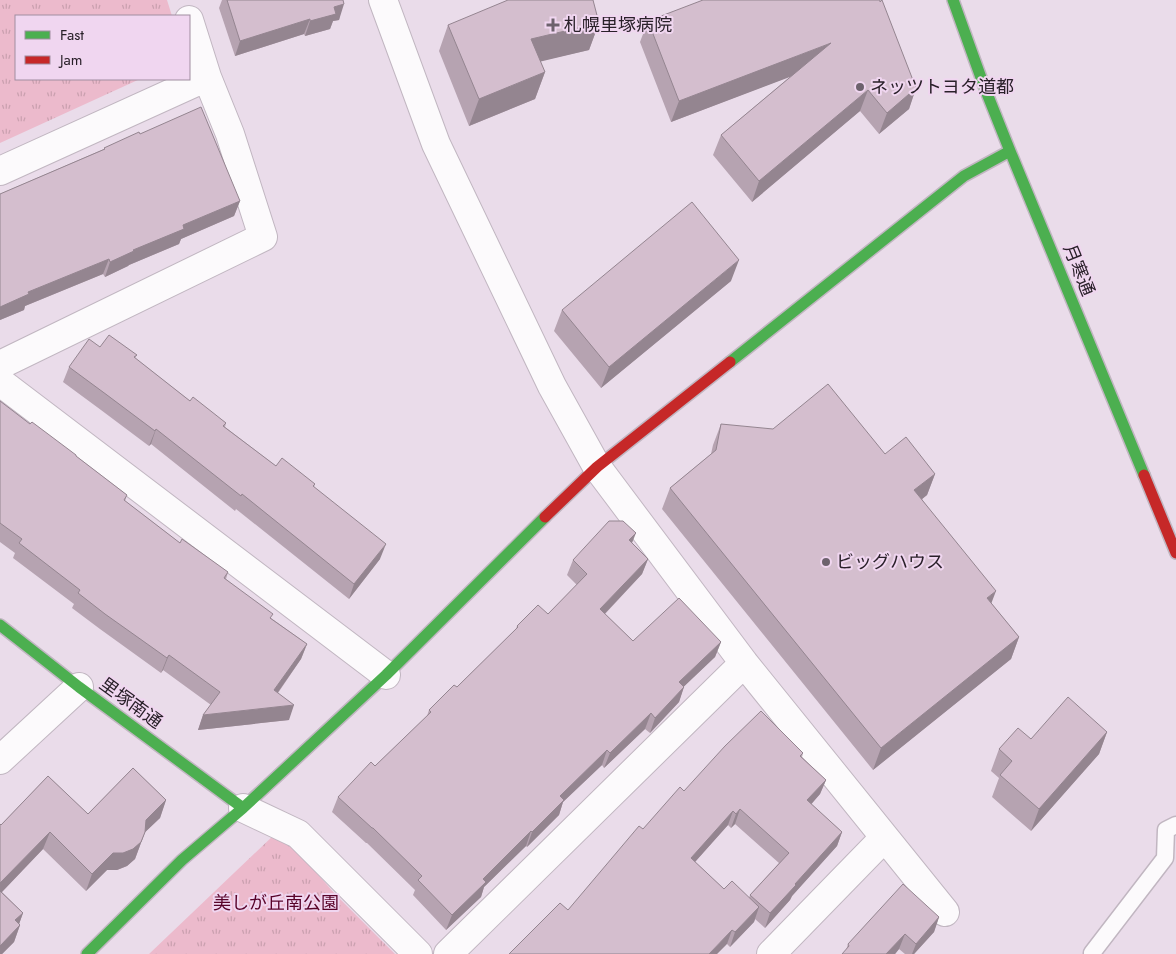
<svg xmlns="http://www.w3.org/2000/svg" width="1176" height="954" font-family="Jost,'Noto Sans JP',sans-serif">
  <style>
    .park { fill: url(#park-tufts) }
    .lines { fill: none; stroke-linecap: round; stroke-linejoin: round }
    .lane-casing { stroke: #c1b6c1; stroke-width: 19 }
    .street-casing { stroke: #c1b6c1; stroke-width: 30 }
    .fast-casing { stroke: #c1b6c1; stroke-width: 14 }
    .jam-casing { stroke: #c1b6c1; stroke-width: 14 }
    .lane { stroke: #fcfafc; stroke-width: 16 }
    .street { stroke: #fcfafc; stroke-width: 28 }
    .fast { stroke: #4caf50; stroke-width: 11 }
    .jam { stroke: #c62828; stroke-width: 11 }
    .wall { fill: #b6a3b1; fill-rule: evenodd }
    .shaded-wall { fill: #948590 }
    .building { fill: #d4bece; stroke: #948590 }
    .poi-dot { fill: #6d626d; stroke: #f0d6f0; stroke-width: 2 }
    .labels { text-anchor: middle; stroke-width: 4; stroke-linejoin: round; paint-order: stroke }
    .poi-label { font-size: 18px; fill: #292029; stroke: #f0d6f0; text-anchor: start }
    .street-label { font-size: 18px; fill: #292029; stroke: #f0d6f0 }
    .park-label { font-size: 18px; fill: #580329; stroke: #f0d6f0 }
  </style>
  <defs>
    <pattern id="park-tufts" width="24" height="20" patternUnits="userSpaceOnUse" patternTransform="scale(1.25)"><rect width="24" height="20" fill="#ecbacc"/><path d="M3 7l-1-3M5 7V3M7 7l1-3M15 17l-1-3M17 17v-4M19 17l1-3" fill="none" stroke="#caa0af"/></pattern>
  </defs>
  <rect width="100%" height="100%" fill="#eadcea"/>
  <path class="park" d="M 0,0 L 167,0 L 172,16 L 16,16 L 16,79 L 140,79 L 0,143 Z
    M 275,834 L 287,839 L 335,894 L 395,954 L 149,954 Z"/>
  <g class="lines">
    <defs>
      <path id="lane" d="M 1092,953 L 1165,858 L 1166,830 L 1176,825"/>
      <path id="street" d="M 383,0 L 436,144 L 552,386 L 597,467 L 744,663 L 945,912
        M 0,171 L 207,77
        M 0,365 L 263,237 L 230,134 L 207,77 L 189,20
        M 0,382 L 386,675
        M 0,760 L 79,687
        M 243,808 L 298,834 L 418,954
        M 448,954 L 744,663
        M 771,954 L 884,838"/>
      <path id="fast" d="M 953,0 L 984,86 L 1010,151 L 1144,475
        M 730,362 L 964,176 L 1010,151
        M 0,625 L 79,687 L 243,808
        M 87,954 L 182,860 L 243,808 L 386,675 L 545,517"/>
      <path id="jam" d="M 1144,475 L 1176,553
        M 545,517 L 597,467 L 730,362"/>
    </defs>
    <use href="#lane" class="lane-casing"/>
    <use href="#street" class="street-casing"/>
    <use href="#fast" class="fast-casing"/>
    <use href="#jam" class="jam-casing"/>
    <use href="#lane" class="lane"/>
    <use href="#street" class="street"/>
    <use href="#fast" class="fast"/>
    <use href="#jam" class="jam"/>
  </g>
  <path class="wall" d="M 222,0 L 343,0 L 339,20 L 333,21 L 330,29 L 305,36 L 304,34 L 235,56 L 219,8 Z
    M 648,21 L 916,88 L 909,109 L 879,134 L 860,111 L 752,202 L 713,155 L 721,135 L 791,76 L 671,122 L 640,42 Z
    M 599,23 L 589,50 L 540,61 L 545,72 L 535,99 L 469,126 L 439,51 L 448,25 Z
    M 140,134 L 240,201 L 234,216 L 181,239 L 179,244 L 129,265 L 128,266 L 105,277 L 103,274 L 25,306 L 24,310 L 0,320 L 0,194 L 104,149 L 104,148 Z
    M 731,281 L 601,388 L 554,331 L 562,310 Z
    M 100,347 L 137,355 L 135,358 L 190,401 L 226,423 L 225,427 L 276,466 L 315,484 L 314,487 L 380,559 L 349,599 L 236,509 L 235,511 L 151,444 L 149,446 L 101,410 L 63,382 L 69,367 Z
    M 0,401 L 30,424 L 76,456 L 127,495 L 125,501 L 180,543 L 228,572 L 226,579 L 271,618 L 307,644 L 301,659 L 278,693 L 289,720 L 198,730 L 203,715 L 211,705 L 163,670 L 161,673 L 100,629 L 72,608 L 74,604 L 13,558 L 15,553 L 0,542 Z
    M 721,424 L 885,454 L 935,474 L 927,495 L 922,499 L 991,603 L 1019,637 L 1011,659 L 873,770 L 662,509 L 670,488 L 711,454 L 713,445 Z
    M 632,543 L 648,559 L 642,574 L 605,614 L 633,641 L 721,642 L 715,657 L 684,686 L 679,702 L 650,733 L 645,729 L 604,768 L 602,765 L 563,802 L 559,815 L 527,847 L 526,846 L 484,887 L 481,897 L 446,930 L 413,895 L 415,890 L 367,843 L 366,843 L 332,812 L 338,797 L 375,766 L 427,716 L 429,710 L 457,687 L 516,629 L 517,626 L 548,614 L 577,585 L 567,575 L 573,560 Z
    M 1107,732 L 1099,754 L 1031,831 L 992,797 L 999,778 L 991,771 L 999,749 L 1031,739 Z
    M 803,753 L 802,757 L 826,780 L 820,794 L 811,804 L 842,832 L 837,846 L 792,896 L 790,900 L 765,928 L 755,919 L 754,922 L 730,947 L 727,944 L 568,910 L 643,829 L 684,791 ZM 735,824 L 779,863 L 750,895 L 749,898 L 724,889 L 695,862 L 728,825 L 731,828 Z
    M 133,768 L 166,800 L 160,818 L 145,832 L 135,859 L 127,866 L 117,870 L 107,870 L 86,891 L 43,849 L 2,892 L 23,913 L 19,924 L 20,925 L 14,942 L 2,954 L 0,954 L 0,824 L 1,825 L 48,776 L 88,814 Z
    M 939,917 L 934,932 L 914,954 L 905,954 L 899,949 L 895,954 L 842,954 L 846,950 L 848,944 Z"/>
  <path class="shaded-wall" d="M 344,4 L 339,20 L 333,21 L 330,29 L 305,36 L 310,21 L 334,7 Z
    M 310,19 L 304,34 L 235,56 L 240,41 Z
    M 599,23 L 589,50 L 522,66 L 531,39 Z
    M 831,43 L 824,64 L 671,122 L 679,101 Z
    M 545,72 L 535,99 L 469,126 L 479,99 Z
    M 916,88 L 909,109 L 879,134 L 887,113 Z
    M 868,90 L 860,111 L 752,202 L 759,181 Z
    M 240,201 L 234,216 L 181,239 L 179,244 L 129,265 L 128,266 L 105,277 L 110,262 L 183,225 Z
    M 109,259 L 103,274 L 25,306 L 24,310 L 0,320 L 0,307 L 28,292 Z
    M 739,260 L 731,281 L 601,388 L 609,367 Z
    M 156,429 L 151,444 L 149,446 L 155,431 Z
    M 935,474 L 927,495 L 906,512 L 914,490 Z
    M 636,533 L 630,548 L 629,540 Z
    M 386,544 L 380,559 L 349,599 L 354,584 Z
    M 648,559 L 642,574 L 595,624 L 600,609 Z
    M 996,591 L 988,612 L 987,598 Z
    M 1019,637 L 1011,659 L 873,770 L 881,748 Z
    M 721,642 L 715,657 L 673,697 L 679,682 Z
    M 307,644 L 301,659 L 269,705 L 274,690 Z
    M 169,655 L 163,670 L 161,673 L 167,658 Z
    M 684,687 L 679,702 L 650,733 L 655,718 Z
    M 294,705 L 289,720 L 198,730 L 203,715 Z
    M 651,713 L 645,729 L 604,768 L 610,753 Z
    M 1107,732 L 1099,754 L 1031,831 L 1039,809 Z
    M 607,750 L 602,765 L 563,802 L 559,815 L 527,847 L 532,832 L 560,796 Z
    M 826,780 L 820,794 L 802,815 L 807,800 Z
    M 166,800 L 160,818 L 139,838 L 146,820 Z
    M 740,809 L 735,824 L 731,828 L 736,814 Z
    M 733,811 L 728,825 L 686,872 L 691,858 Z
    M 531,831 L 526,846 L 484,887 L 481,897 L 446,930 L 452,915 L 483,879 Z
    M 50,832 L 43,849 L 0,894 L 0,883 Z
    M 145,832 L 135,859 L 127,866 L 117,870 L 107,870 L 86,891 L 92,874 L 113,853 Z
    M 842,832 L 837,846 L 792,896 L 790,900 L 765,928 L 770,913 L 795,884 Z
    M 759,907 L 754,922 L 730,947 L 735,932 Z
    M 23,913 L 18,927 L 20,925 L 14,942 L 2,954 L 0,954 L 0,946 L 15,920 Z
    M 939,917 L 934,932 L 914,954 L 912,954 L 916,944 Z
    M 732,930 L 727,944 L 717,954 L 709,954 Z
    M 905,934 L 899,949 L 895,954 L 886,954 Z"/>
  <path class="building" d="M 227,0 L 343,0 L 344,4 L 334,7 L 336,14 L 310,21 L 310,19 L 240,41 Z
    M 508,0 L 593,0 L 599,23 L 531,39 L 545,72 L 479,99 L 448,25 Z
    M 703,0 L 880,0 L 880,2 L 882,0 L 916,88 L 887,113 L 868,90 L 759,181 L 721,135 L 831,43 L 679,101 L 648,21 Z
    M 201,107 L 240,201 L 183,225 L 184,229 L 133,250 L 134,251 L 110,262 L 109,259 L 28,292 L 29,294 L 0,307 L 0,194 L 105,149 L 104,148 L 139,132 L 140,134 Z
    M 692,202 L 739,260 L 609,367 L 562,310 Z
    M 109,335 L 137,355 L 134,357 L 190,401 L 193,397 L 226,423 L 223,426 L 276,466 L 282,458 L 315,484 L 313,486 L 386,544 L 354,584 L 242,494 L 241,496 L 156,429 L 155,431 L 107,395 L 69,367 L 89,339 L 100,347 Z
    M 828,384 L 885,454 L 906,437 L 935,474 L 914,490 L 996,591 L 987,598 L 1019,637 L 881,748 L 670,488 L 716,450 L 721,424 L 773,429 Z
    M 0,401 L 30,424 L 32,422 L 76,455 L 76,456 L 127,495 L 124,500 L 180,543 L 182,539 L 228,572 L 224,578 L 273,614 L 270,618 L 307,644 L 274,690 L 294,705 L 203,715 L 220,692 L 169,655 L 167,658 L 105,614 L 78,593 L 80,590 L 19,543 L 22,539 L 0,523 Z
    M 609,521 L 623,521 L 636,533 L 629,540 L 648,559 L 600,609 L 633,641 L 679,598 L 721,642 L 679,682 L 684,687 L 655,718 L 651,713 L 610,753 L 607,750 L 560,796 L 564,800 L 532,832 L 531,831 L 483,879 L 486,882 L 452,915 L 418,880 L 422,876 L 373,828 L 372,828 L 338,797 L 371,762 L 375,766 L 431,712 L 429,710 L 454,685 L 457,687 L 518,627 L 517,626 L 538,605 L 548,614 L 587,574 L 573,560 Z
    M 1068,697 L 1107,732 L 1039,809 L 1000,775 L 1012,761 L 999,749 L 1018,728 L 1031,739 Z
    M 761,711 L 803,753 L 800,756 L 826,780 L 807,800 L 842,832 L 795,884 L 796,885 L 770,913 L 750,895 L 789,853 L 740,809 L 736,814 L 733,811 L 691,858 L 724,889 L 732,881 L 759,907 L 735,932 L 732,930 L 709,954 L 509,954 L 560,903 L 568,910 L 639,826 L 643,829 L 680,787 L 684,791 L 725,746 Z
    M 133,768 L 166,800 L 146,820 L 145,832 L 141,842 L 133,849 L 123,853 L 113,853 L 92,874 L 50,832 L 0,883 L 0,824 L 1,825 L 48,776 L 88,814 Z
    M 903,884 L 939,917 L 916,944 L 905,934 L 886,954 L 842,954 L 849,946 L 848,944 Z
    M 0,891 L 23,913 L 15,920 L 20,925 L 0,946 Z"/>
  <g class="poi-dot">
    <path d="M550.5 17.5h5v5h5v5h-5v5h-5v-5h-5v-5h5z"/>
    <circle cx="860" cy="87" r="5"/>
    <circle cx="826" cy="562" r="5"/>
  </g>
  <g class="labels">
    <g class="poi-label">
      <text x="564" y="31">札幌里塚病院</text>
      <text x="870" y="93">ネッツトヨタ道都</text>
      <text x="836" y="568">ビッグハウス</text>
    </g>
    <g class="street-label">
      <text transform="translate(1079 270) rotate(68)" y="6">月寒通</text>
      <text transform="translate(131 703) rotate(36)" y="6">里塚南通</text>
    </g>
    <g class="park-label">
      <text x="276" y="909">美しが丘南公園</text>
    </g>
  </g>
  <rect x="15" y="15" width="175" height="65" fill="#f0d6f0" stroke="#a08da0"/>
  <rect x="25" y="31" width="25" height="8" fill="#4caf50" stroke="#a08da0"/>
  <text x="60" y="40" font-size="15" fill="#292029">Fast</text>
  <rect x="25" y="56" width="25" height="8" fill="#c62828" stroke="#a08da0"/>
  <text x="60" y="65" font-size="15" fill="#292029">Jam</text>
</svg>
